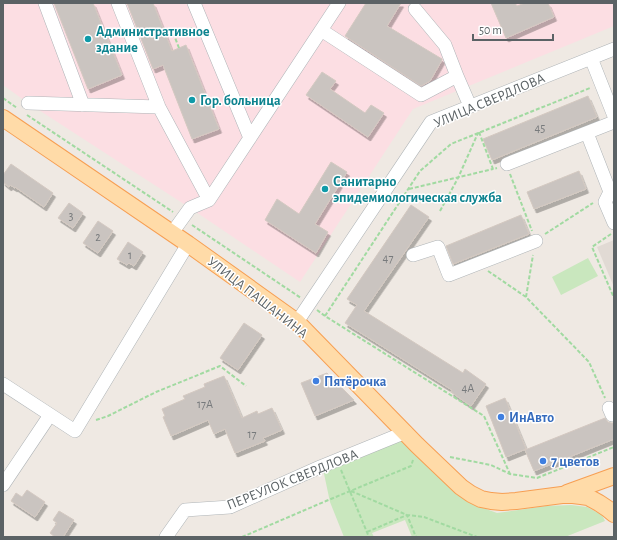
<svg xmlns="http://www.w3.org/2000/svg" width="617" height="540" font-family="'Alegreya Sans',sans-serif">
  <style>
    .education { fill: #e1dad4 }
    .medical { fill: #fcdee3 }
    .green { fill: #c9e7be }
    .building { fill: #cac4c0; stroke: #d4c9c1; filter: url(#shadow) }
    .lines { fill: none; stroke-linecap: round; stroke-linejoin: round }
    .minor-casing { stroke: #afb4b7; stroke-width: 14 }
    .major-casing { stroke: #f79f53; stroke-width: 18 }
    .path { stroke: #a1daa1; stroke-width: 2; stroke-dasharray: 4 2; stroke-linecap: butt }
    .minor { stroke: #fff; stroke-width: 13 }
    .major { stroke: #ffdba8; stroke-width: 16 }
    .culture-dot { fill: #0f9aa8; stroke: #fff; stroke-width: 1.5 }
    .shop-dot { fill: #3f7fe0; stroke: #fff; stroke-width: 1.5 }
    .labels { text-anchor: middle; stroke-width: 3; stroke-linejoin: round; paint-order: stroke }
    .number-label { font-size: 12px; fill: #777a7c }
    .culture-label { font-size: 14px; font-weight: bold; fill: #0d838f; stroke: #fff; text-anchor: start }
    .street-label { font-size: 14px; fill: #5b6265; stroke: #fff }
    .shop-label { font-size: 14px; font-weight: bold; fill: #366cbe; stroke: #fff; text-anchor: start }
  </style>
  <defs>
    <filter id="shadow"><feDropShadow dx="2.5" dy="4" stdDeviation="0" flood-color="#0004"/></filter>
  </defs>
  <rect width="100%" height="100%" fill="#efe9e3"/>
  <path class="education" d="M 614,240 L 614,287 L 597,247 Z"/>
  <path class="medical" d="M 3,3 L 614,3 L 614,26 L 413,109 L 300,282 L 190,208 L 28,103 L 3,85 Z"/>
  <path class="green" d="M 588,258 L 598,276 L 561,295 L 552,277 Z
    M 400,438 L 454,490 L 475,505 L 497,513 L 546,506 L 571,505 L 587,507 L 602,515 L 605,521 L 565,537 L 412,537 L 405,520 L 372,533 L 374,537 L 344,537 L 330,502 L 323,469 Z"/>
  <path class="building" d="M 54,3 L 93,3 L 122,75 L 88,89 Z
    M 127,3 L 153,3 L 172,51 L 186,45 L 219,129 L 192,139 L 163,65 L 153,69 Z
    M 366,3 L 401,3 L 387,26 L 442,59 L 442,60 L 430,81 L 421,86 L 345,36 Z
    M 491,3 L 515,3 L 517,6 L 525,3 L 548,3 L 554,17 L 506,38 Z
    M 322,72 L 336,81 L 330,89 L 365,113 L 371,105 L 384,113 L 368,137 L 306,95 Z
    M 588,96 L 597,117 L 492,160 L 483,139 Z
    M 331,162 L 347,172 L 315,224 L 328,232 L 316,253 L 265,220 L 277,199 L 299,214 Z
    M 11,164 L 53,193 L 44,207 L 15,187 L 15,188 L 10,185 L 9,187 L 3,182 L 3,175 Z
    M 579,171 L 586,189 L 534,209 L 527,192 Z
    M 69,203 L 83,213 L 73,228 L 58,218 Z
    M 411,205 L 429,217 L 364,311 L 463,373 L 465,369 L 486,384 L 471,406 L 451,392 L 452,390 L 345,323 L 357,305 L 347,299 Z
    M 521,215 L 529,234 L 453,264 L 446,246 Z
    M 98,221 L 113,231 L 98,253 L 83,243 Z
    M 128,242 L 143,252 L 134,266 L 129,263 L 127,265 L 117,259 Z
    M 244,323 L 262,335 L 238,370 L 220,358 Z
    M 327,373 L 354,400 L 315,416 L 301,383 Z
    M 224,376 L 242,418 L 257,411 L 258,414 L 272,408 L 282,430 L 263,438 L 265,441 L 235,453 L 225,429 L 214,434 L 208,420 L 171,436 L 163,417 L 165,416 L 162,409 L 185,399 L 183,396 L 205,387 L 204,384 Z
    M 505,398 L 526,449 L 506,457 L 486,406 Z
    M 605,418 L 608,422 L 611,423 L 614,423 L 614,439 L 534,471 L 525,450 Z
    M 27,490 L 45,502 L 35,517 L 11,501 L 16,493 L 22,497 Z
    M 59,511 L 74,520 L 63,537 L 55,537 L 50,533 L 57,523 L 53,520 Z"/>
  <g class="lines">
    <defs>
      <path id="minor" d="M 45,3 L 83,105
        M 118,3 L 159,107 L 209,200
        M 194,3 L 250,138
        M 415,9 L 445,45 L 457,76
        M 321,30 L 421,95 L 457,76 L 470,106
        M 591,58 L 614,116
        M 28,103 L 159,107
        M 587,133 L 610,192 L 614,191
        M 507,164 L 614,122
        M 610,192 L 605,202 L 614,223
        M 172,233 L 190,208 L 209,200 L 339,3
        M 413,255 L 438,247 L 449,275 L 536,241
        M 297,322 L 431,122 L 614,49
        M 3,384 L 75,431 L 188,244
        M 609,408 L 612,415
        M 3,485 L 50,415
        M 166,537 L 185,510 L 230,507 L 320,467 L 406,432"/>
      <path id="major" d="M 3,118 L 188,244 L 297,322 L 417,445 L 461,487 L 471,494 L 481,499 L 491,501 L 502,502 L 516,501 L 562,495 L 573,495 L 581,496 L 588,497 L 599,503 L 608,509 L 614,514
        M 567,493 L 614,476"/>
    </defs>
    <use href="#minor" class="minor-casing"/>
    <use href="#major" class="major-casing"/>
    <path class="path" d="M 179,48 L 174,35 L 192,28
      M 3,98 L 17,108
      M 27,115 L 173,212
      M 479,132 L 493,169 L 497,168
      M 510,174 L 532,231
      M 409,189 L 493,169
      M 440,211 L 458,178 L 478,133
      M 192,225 L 301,298
      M 545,234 L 593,203
      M 611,234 L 592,247 L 614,298
      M 488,271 L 526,297 L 589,362 L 605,398
      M 526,297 L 533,255
      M 317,310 L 325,316 L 484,416 L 510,474
      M 325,316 L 420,171 L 451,144 L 590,88
      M 96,420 L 108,416 L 156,392 L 220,366 L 246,386
      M 450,457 L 491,465 L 510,474 L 537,478 L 614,447
      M 341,470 L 369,537
      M 351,491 L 407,515 L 424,517 L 477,537
      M 367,532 L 407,515 L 416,537
      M 242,537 L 326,501 L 411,466 L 413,460"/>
    <use href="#minor" class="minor"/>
    <use href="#major" class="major"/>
  </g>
  <g class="culture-dot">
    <circle cx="88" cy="39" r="4"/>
    <circle cx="192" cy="100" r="4"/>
    <circle cx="325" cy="189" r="4"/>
  </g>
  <g class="shop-dot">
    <circle cx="316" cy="381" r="4"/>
    <circle cx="501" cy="417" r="4"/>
    <circle cx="543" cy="461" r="4"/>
  </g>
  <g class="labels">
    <g class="number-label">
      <text x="540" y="132">45</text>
      <text x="71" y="220">3</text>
      <text x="98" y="241">2</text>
      <text x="130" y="259">1</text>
      <text x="388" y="262">47</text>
      <text x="468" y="392">4А</text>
      <text x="205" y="408">17А</text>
      <text x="252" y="438">17</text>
    </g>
    <g class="culture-label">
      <text x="96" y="36">Административное<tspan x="96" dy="16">здание</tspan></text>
      <text x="200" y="105">Гор. больница</text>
      <text x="333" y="186">Санитарно<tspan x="333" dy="16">эпидемиологическая служба</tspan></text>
    </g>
    <g class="street-label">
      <text transform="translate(489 100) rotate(-23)" y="5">УЛИЦА СВЕРДЛОВА</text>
      <text transform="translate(258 297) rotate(38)" y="5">УЛИЦА ПАШАНИНА</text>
      <text transform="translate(292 479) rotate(-22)" y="5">ПЕРЕУЛОК СВЕРДЛОВА</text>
    </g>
    <g class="shop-label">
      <text x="324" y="386">Пятёрочка</text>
      <text x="509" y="422">ИнАвто</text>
      <text x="551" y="466">7 цветов</text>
    </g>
  </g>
  <rect width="617" height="540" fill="none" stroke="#5b6265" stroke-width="8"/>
  <path d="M473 34v6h80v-6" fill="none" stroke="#5b6265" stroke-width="2"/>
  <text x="479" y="34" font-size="12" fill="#5b6265" stroke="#ffffff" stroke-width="3" paint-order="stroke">50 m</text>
</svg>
